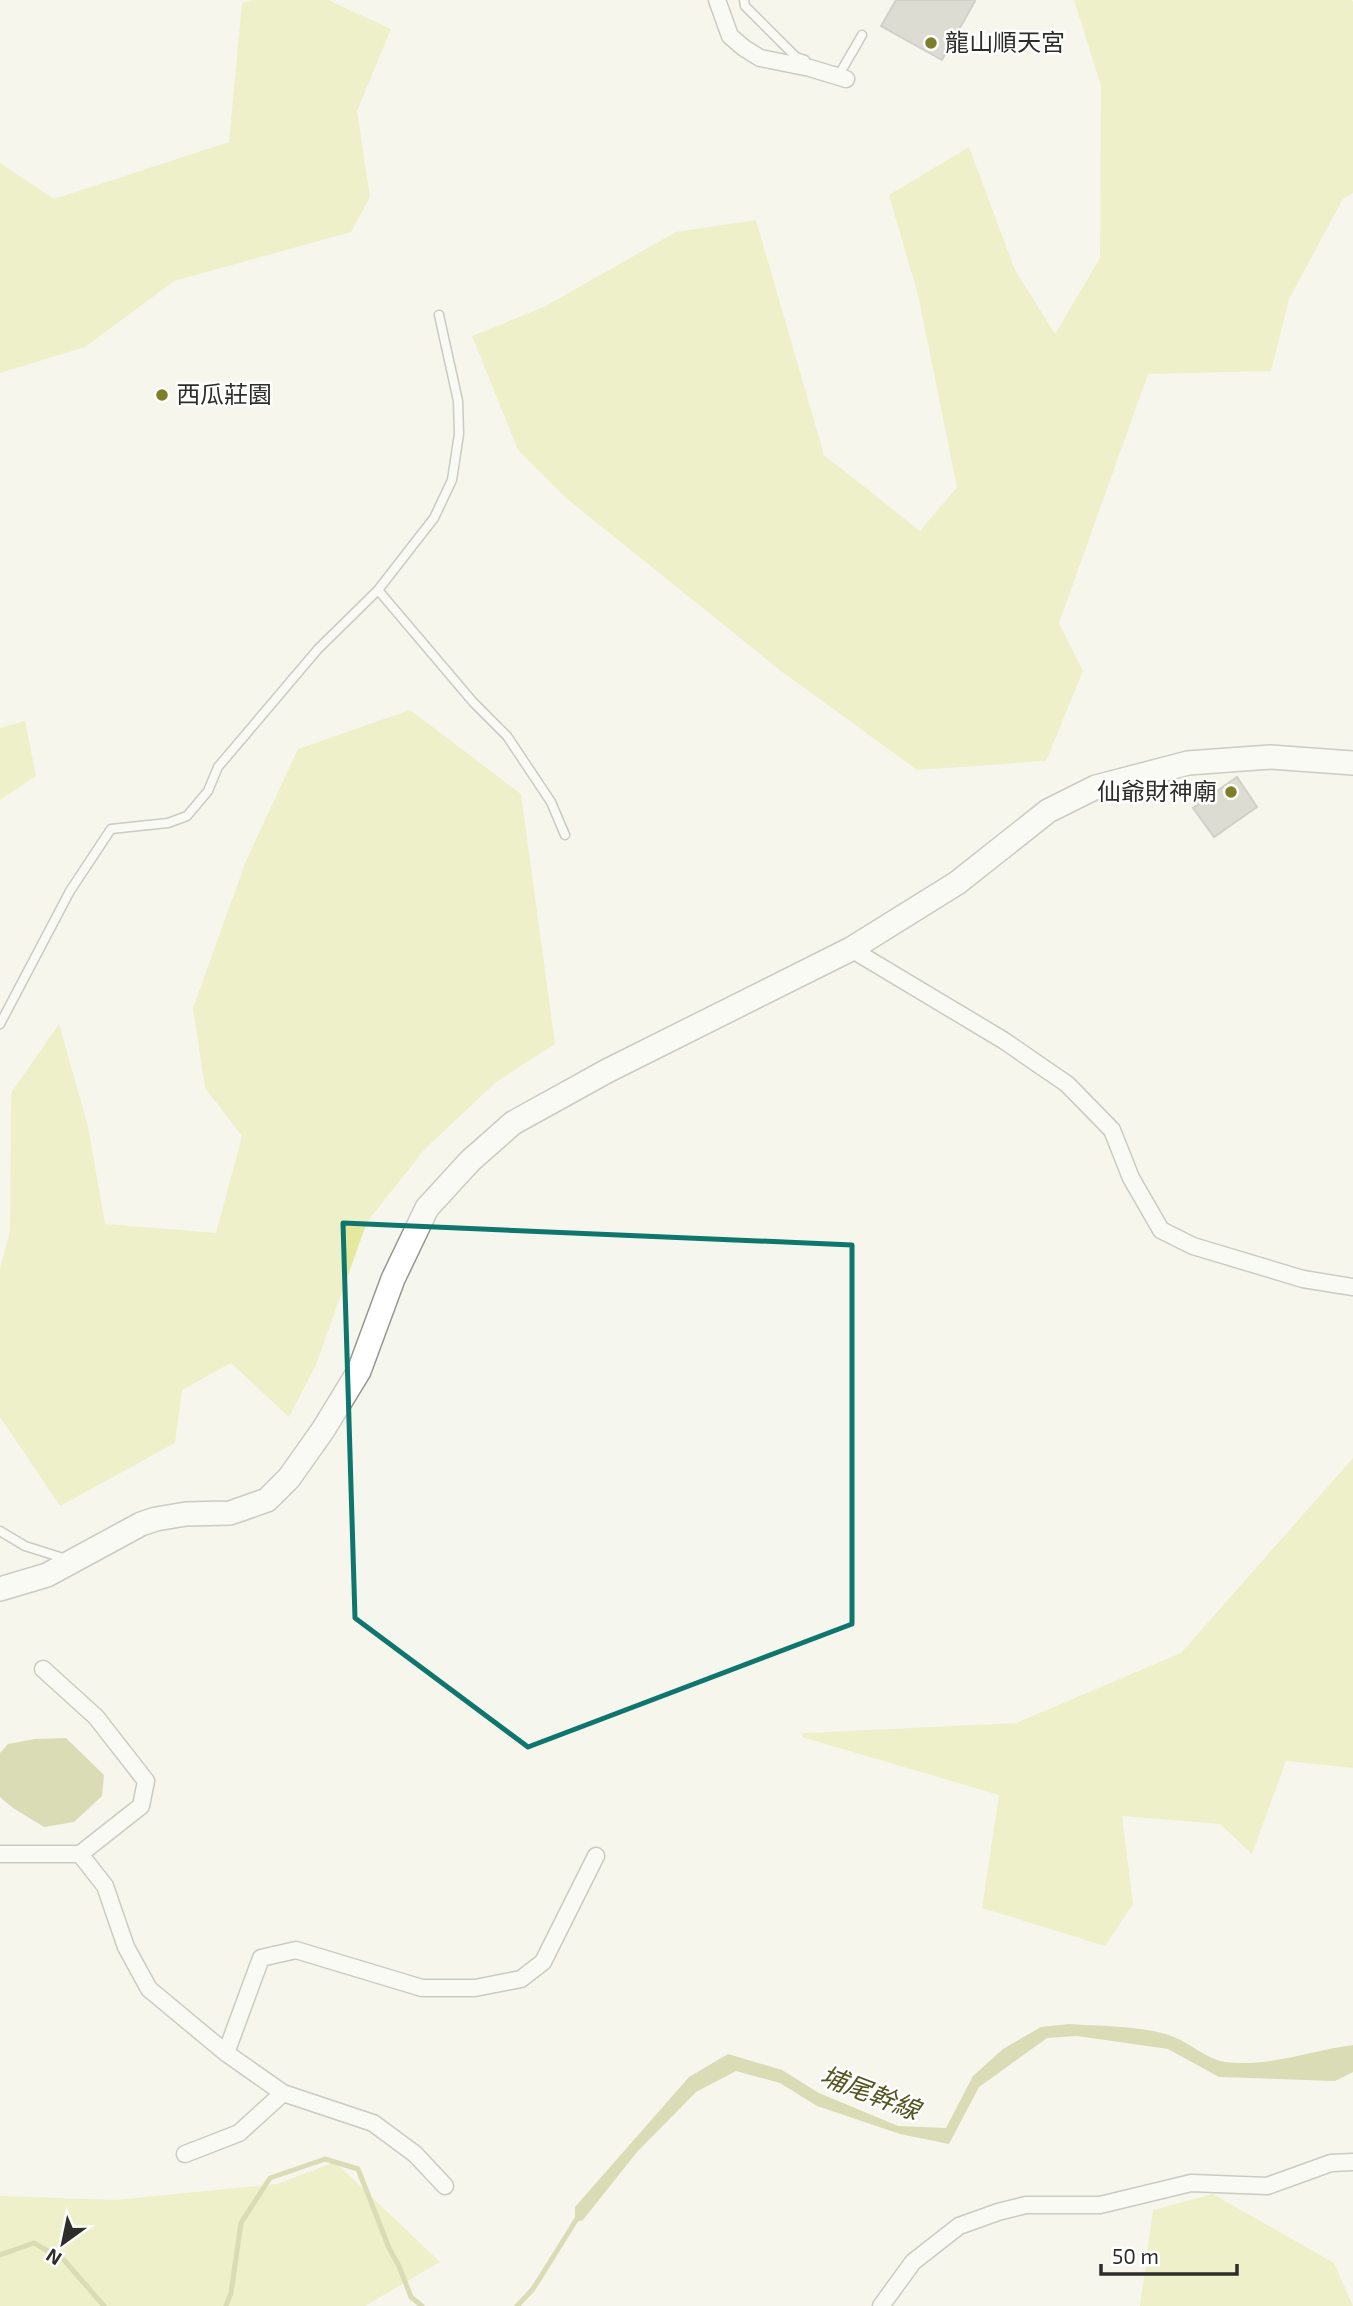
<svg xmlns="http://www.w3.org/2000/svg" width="1353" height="2306" font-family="'Exo 2','Noto Sans TC',sans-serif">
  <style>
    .green { fill: #e4e99e }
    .water { fill: #b8bc72 }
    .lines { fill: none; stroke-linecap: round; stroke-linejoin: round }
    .stream { stroke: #b8bc72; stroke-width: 5 }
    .building { fill: #bcbdb4; stroke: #a3a39b; stroke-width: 2 }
    .lane-casing { stroke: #96978f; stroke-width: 11 }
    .street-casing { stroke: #96978f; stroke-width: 19 }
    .secondary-casing { stroke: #96978f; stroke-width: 26 }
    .lane { stroke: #fff; stroke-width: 8 }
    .street { stroke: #fff; stroke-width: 16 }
    .secondary { stroke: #fff; stroke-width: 23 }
    .marked { fill: none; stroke: #0f766e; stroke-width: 5; stroke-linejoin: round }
    .poi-dot { fill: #7c7f28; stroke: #fff; stroke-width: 2.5 }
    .labels { text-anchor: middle; stroke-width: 5; stroke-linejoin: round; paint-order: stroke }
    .poi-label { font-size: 24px; fill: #2d2d2a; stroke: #fff; text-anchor: start }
    .water-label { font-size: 26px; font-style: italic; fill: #545620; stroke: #fff }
  </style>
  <rect width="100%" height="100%" fill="#f5f6ed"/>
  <path class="green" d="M 252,0 L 328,0 L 391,29 L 357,111 L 370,197 L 351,232 L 174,281 L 85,347 L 0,373 L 0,163 L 54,199 L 229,142 L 242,3 Z
    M 1074,0 L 1351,0 L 1353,2 L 1353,193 L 1343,199 L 1289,299 L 1271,371 L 1148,374 L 1059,623 L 1083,671 L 1046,761 L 917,770 L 781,671 L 566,498 L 518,450 L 472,336 L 544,307 L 676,232 L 756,220 L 824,455 L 920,531 L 957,487 L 918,295 L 889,195 L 969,147 L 1015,270 L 1055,334 L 1100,258 L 1101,86 Z
    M 410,710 L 521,794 L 555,1044 L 496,1082 L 425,1149 L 367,1222 L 316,1365 L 289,1417 L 231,1363 L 182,1390 L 175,1443 L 60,1506 L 0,1417 L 0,1269 L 10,1231 L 11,1093 L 59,1024 L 88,1126 L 105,1224 L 216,1233 L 242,1136 L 205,1088 L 193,1008 L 246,861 L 298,749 Z
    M 25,721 L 36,776 L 0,800 L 0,728 Z
    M 1353,1458 L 1353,1768 L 1286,1761 L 1252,1854 L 1220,1824 L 1122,1816 L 1133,1904 L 1105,1946 L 982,1908 L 999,1795 L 802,1737 L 803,1733 L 806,1733 L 1016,1723 L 1181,1653 Z
    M 335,2162 L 440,2262 L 365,2306 L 0,2306 L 0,2196 L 115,2200 L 277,2184 Z
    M 1213,2194 L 1334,2263 L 1353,2306 L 1140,2306 L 1153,2210 Z"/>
  <path class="water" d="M 66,1738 L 104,1775 L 102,1796 L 74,1822 L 44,1827 L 13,1808 L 0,1797 L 0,1753 L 8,1744 L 35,1739 Z
    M 1069,2024 C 1098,2026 1145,2026 1171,2036 C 1189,2042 1206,2059 1225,2062 C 1270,2067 1309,2051 1353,2045 L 1353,2072 L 1335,2081 L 1219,2077 L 1168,2049 L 1077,2036 L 1047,2038 L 979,2087 L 949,2144 L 900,2134 L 817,2106 L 780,2083 L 736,2071 L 696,2092 L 637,2152 L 583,2220 L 575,2222 L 575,2207 L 689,2077 L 728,2054 L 782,2070 L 819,2093 L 898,2126 L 946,2128 L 973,2076 L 1003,2049 L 1041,2027 Z"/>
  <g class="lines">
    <path class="stream" d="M 0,2255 L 34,2243 L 64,2260 L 104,2306
      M 226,2306 L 231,2293 L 241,2223 L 270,2178 L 325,2159 L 358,2169 L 389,2248 L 399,2266 L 411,2297 L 422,2306
      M 517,2306 L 533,2289 L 578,2217"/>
  </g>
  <path class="building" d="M 896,0 L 973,0 L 975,1 L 942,60 L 881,26 Z
    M 1237,777 L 1257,807 L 1214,837 L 1193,808 Z"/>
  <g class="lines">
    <defs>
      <path id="lane" d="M 744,0 L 745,6 L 796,57 L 805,60
        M 834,71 L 840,73 L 862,35
        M 378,590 L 473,702 L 507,736 L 551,802 L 565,835
        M 0,1024 L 70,891 L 111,829 L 168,823 L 187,816 L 208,791 L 218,767 L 318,649 L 378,590 L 434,518 L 452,480 L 459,434 L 458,401 L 439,315
        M 0,1531 L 25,1546 L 66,1559"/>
      <path id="street" d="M 717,0 L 730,36 L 744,48 L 760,58 L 810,68 L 846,79
        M 851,949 L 1003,1040 L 1067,1084 L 1112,1130 L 1131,1178 L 1161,1230 L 1193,1246 L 1303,1279 L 1353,1287
        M 0,1854 L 80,1854 L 141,1806 L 146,1781 L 96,1717 L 43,1669
        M 80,1854 L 105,1886 L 126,1947 L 149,1989 L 226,2053
        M 185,2154 L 239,2133 L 283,2093
        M 445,2186 L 415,2154 L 373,2123 L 283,2093 L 226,2053 L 261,1958 L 296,1950 L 422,1988 L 475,1988 L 521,1979 L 543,1962 L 596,1856
        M 881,2306 L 913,2262 L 959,2226 L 998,2212 L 1026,2205 L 1100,2205 L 1191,2183 L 1267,2186 L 1331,2163 L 1353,2162"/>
      <path id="secondary" d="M 0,1589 L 47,1575 L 141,1524 L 156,1519 L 186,1514 L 230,1513 L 267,1500 L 289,1478 L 323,1430 L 359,1371 L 393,1279 L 427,1208 L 470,1161 L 513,1123 L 607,1071 L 851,949 L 957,883 L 1048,811 L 1096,787 L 1188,763 L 1270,757 L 1353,763"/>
    </defs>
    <use href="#lane" class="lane-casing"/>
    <use href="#street" class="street-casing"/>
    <use href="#secondary" class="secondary-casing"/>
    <use href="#lane" class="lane"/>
    <use href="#street" class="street"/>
    <use href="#secondary" class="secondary"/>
  </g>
  <path d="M0 0H1353V2306H0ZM 343,1223 L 852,1245 L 852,1624 L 528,1747 L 355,1618 Z" fill="#f5f6ed" fill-opacity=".55" fill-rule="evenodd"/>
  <path class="marked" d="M 343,1223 L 852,1245 L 852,1624 L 528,1747 L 355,1618 Z"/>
  <g class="poi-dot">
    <circle cx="931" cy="43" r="7"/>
    <circle cx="162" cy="395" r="7"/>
    <circle cx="1231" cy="792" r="7"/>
  </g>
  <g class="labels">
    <g class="poi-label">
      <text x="945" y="51">龍山順天宮</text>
      <text x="176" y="403">西瓜莊園</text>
      <text x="1217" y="800" text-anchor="end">仙爺財神廟</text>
    </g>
    <g class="water-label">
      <text transform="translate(870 2093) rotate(21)" y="9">埔尾幹線</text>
    </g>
  </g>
  <g transform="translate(63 2243) rotate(213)" stroke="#ffffff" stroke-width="5" paint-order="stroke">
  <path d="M0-5L12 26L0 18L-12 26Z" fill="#2d2d2a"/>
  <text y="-10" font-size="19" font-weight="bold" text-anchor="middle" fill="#2d2d2a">N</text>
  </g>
  <path d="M1101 2264v10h136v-10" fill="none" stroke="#2d2d2a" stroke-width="3.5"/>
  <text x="1112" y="2264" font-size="21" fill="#2d2d2a" stroke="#ffffff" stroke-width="5" paint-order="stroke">50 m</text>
</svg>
